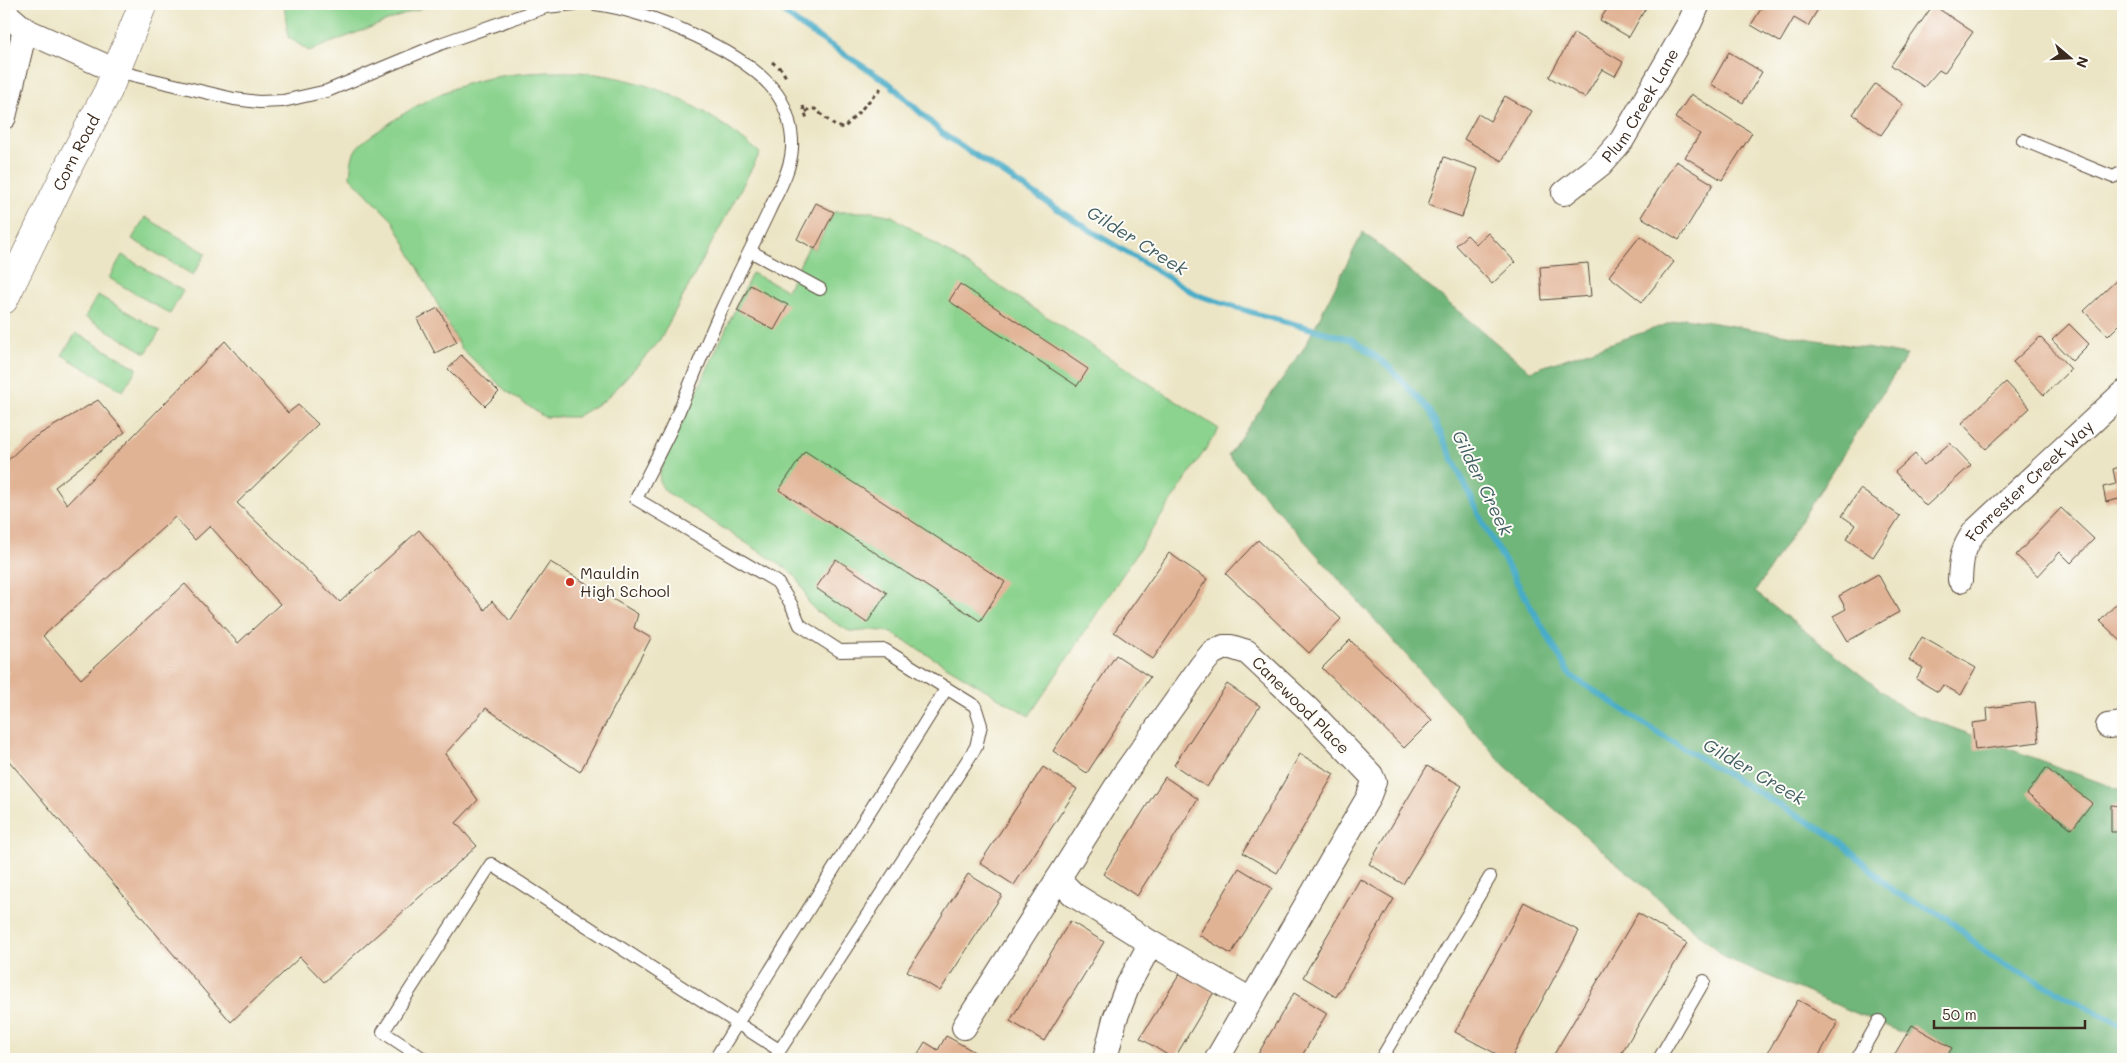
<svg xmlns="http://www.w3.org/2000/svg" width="2127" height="1063" font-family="Mali,sans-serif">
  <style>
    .green { fill: #8bd38e; stroke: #637e56 }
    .forest { fill: #70b579; stroke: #56704c }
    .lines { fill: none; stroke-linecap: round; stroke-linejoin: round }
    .stream { stroke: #47acc7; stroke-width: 6 }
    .building { fill: #e1b395; fill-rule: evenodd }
    .service-casing { stroke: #564637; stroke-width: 14 }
    .minor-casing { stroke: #564637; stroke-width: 26 }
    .tertiary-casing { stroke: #564637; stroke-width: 29 }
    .path { stroke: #564637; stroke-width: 3; stroke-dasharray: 4 4; stroke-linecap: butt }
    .service { stroke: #fff; stroke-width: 12 }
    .minor { stroke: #fff; stroke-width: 24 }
    .tertiary { stroke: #fff; stroke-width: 28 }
    .poi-dot { fill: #c8321e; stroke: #fdfcf7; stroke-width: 2 }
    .labels { text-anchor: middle; stroke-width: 4; stroke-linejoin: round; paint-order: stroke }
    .street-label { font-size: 16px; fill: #3b2a1e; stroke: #fdfcf7 }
    .poi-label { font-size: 16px; fill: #3b2a1e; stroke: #fdfcf7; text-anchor: start }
    .water-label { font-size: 18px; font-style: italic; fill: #405e62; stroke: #fdfcf7 }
  </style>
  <rect width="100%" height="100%" fill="#fdfcf7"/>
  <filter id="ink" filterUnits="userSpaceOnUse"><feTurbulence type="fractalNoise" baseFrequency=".02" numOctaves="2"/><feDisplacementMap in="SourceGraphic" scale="10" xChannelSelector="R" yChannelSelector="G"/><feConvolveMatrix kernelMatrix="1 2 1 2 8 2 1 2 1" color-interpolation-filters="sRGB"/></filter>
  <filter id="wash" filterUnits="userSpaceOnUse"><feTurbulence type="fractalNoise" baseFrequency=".0096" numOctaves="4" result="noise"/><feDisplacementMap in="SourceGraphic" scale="20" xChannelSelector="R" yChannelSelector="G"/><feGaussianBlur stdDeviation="1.12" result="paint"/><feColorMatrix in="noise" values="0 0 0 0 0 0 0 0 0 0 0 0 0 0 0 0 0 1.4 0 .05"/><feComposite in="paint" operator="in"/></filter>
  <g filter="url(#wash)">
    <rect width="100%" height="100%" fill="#ece5c5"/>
    <path class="green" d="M 284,4 L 432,4 L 309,51 L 288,37 Z
      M 578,72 C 655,79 701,105 760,153 L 658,343 L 605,400 L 576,417 L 544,417 L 505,390 L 461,348 L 393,221 L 350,177 C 351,169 351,158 355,151 C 358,143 377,132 384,127 C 452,79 497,71 578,72 Z
      M 834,212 L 873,212 L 892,216 L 1219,429 L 1029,716 L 890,632 L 873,630 L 852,632 L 845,629 L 815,610 L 809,604 L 804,590 L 797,578 L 790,571 L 665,491 C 659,483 658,479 661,469 L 752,273 L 787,290 L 809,246 L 815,249 Z
      M 145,217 L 206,253 L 193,275 L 132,239 Z
      M 122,255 L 183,291 L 170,314 L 109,278 Z
      M 98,295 L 160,331 L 146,353 L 85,317 Z
      M 76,333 L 137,368 L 123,391 L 62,355 Z"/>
    <path class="forest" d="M 1363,232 L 1530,371 L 1685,318 L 1907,355 L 1755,592 L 1907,711 L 2123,791 L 2123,1059 L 1964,1059 L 1726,958 L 1504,765 L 1228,455 L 1304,348 Z"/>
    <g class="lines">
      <path class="stream" d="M 773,4 L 801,26 L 890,84 L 943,134 L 1093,232 L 1197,295 L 1264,316 L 1353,340 L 1387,365 L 1430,411 L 1484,525 L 1570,675 L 1666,738 L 1839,840 L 1894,892 L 1947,918 L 1991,957 L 2123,1026"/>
    </g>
    <g id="blocks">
      <path class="building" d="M 1598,4 L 1648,4 L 1629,37 L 1600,20 L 1607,9 Z
        M 1764,4 L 1821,4 L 1808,26 L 1794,18 L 1780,42 L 1751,25 Z
        M 1933,5 L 1973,32 L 1944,73 L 1939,70 L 1924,87 L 1891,65 Z
        M 1574,33 L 1623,62 L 1615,76 L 1602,69 L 1585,98 L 1549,77 Z
        M 1729,52 L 1762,72 L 1743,103 L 1711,84 Z
        M 1875,84 L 1903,104 L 1881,135 L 1853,114 Z
        M 1691,94 L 1752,133 L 1722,180 L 1685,157 L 1700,134 L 1675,118 Z
        M 1505,96 L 1531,111 L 1502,161 L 1464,139 L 1478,114 L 1490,121 Z
        M 1444,157 L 1478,169 L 1462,217 L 1428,205 Z
        M 1676,161 L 1713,184 L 1679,240 L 1641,217 Z
        M 816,203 L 834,212 L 815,249 L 797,239 Z
        M 1488,233 L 1515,262 L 1492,284 L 1456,245 L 1467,235 L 1476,244 Z
        M 1640,236 L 1674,262 L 1642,302 L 1609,276 Z
        M 1588,263 L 1591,296 L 1542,300 L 1540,267 Z
        M 2122,275 L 2123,277 L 2123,321 L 2108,336 L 2084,311 Z
        M 960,284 L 1088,369 L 1077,386 L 949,301 Z
        M 750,285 L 788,305 L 774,330 L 737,311 Z
        M 438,308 L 457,342 L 435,353 L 417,319 Z
        M 2069,324 L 2089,344 L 2072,361 L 2052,340 Z
        M 2040,337 L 2071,369 L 2044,395 L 2013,362 Z
        M 225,341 L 288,413 L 298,405 L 318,424 L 237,503 L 340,602 L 419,530 L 485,610 L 492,601 L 510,621 L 550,562 L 638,614 L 634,628 L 651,638 L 580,772 L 486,708 L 445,754 L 478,800 L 456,823 L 477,846 L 324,982 L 300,957 L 231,1022 L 4,755 L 4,678 L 9,672 L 4,667 L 4,464 L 28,441 L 98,400 L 125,432 L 55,487 L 67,504 ZM 175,517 L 195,540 L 210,526 L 280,604 L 238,643 L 185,584 L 81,679 L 43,636 Z
        M 461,355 L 499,392 L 485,406 L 448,369 Z
        M 2006,382 L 2030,408 L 1986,449 L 1962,423 Z
        M 1950,443 L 1971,465 L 1926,506 L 1895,472 L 1915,454 L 1924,465 Z
        M 805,451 L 1005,582 L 980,621 L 779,490 Z
        M 2123,466 L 2123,498 L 2106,502 L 2103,487 L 2116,484 L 2113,469 Z
        M 1860,489 L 1900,516 L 1873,557 L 1846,539 L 1855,525 L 1842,516 Z
        M 2061,508 L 2094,539 L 2071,563 L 2060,552 L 2038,576 L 2016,555 Z
        M 1258,540 L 1341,619 L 1309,653 L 1226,574 Z
        M 1169,553 L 1207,579 L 1153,659 L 1114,632 Z
        M 836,559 L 887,593 L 867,623 L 816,588 Z
        M 1878,574 L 1899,612 L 1848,641 L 1833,616 L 1846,609 L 1839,596 Z
        M 2123,597 L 2123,643 L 2100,621 Z
        M 1922,637 L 1976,668 L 1961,695 L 1943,685 L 1938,692 L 1916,679 L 1923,668 L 1909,660 Z
        M 1350,640 L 1432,720 L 1404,748 L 1322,668 Z
        M 1116,655 L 1150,677 L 1087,773 L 1053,751 Z
        M 1227,684 L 1260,706 L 1207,787 L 1174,765 Z
        M 2035,702 L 2039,742 L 1975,750 L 1972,723 L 1988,721 L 1987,708 Z
        M 1300,754 L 1334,774 L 1277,873 L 1243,853 Z
        M 1427,766 L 1462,786 L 1403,884 L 1369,864 Z
        M 1043,767 L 1077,789 L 1014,885 L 980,863 Z
        M 2046,768 L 2092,803 L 2072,829 L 2027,794 Z
        M 1165,777 L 1198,799 L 1137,896 L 1103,874 Z
        M 2111,805 L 2123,806 L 2123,832 L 2111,832 Z
        M 1239,868 L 1272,888 L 1231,954 L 1199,935 Z
        M 968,874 L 1002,895 L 940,991 L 907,971 Z
        M 1360,879 L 1394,899 L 1336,997 L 1303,977 Z
        M 1524,902 L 1579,931 L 1511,1059 L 1506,1059 L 1455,1032 Z
        M 1638,913 L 1687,943 L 1618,1059 L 1558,1059 L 1553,1056 Z
        M 1070,921 L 1104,942 L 1044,1041 L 1010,1021 Z
        M 1181,972 L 1214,992 L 1174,1059 L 1140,1038 Z
        M 1294,993 L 1327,1013 L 1300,1059 L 1255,1059 Z
        M 1798,1000 L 1838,1022 L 1817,1059 L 1764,1059 Z
        M 1912,1025 L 1952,1048 L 1945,1059 L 1892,1059 Z
        M 946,1036 L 950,1038 L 987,1059 L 915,1059 L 925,1042 L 938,1050 Z"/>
    </g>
  </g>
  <g filter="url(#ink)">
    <use href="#blocks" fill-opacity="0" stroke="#564637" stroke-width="1"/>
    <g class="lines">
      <defs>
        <path id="service" d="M 595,4 C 646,10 747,51 777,94 C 787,108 793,131 792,148 C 791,170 778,191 769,211 C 754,243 738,274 723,306 C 704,347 689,390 670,431 C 659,454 647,476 636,499 L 777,582 L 791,604 L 800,625 L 840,651 L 885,650 L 975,706 L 981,725 L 976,747 L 774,1059
          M 116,71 L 234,99 L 259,102 L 283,101 L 327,91 L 440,44 L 546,7 L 574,4
          M 2023,140 L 2113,177 L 2123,172
          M 750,251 L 820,289
          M 424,1059 L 383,1032 L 491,864 L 779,1050
          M 715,1059 L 946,689
          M 1381,1059 L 1490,877
          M 1659,1059 L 1704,981
          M 1857,1059 L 1879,1021"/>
        <g id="minor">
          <path d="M 4,12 L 25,30 L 116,71"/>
          <path d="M 4,117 L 25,30"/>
          <path id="s1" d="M 1564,193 L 1601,164 L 1622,140 L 1690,22 L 1698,4"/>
          <path id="s2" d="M 1960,580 C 1961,559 1962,549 1975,531 L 2123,393"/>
          <path d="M 2108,726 L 2123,724"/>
          <path d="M 964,1027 L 1058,879"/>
          <path d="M 1105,1059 L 1115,1019 L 1128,985 L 1151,943"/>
          <path d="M 1217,1059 L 1368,798 L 1374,782 L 1371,775 L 1308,709 L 1247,652 L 1231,647 L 1224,647 L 1212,653 L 1202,665 L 1125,773 L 1058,879 L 1074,895 L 1151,943 L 1251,1000"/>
        </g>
        <g id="tertiary">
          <path id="s3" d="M 4,300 L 72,159 L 108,91 L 143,4"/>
        </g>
      </defs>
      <use href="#service" class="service-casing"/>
      <use href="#minor" class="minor-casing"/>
      <use href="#tertiary" class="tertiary-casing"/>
      <path class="path" d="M 772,62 L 781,69 L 786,77
        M 803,106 L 807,119
        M 806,112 L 809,109 L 815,109 L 835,126 L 844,128 L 883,86"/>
      <use href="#service" class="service"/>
      <use href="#minor" class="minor"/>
      <use href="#tertiary" class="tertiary"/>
    </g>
  </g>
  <circle class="poi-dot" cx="570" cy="582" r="5"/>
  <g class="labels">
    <g class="street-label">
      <text dy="6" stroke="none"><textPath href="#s1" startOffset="118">Plum Creek Lane</textPath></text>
      <text dy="6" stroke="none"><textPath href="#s3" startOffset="164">Corn Road</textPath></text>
      <text dy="6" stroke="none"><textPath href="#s2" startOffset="126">Forrester Creek Way</textPath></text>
      <text transform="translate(1301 705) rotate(45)" y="6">Canewood Place</text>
    </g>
    <g class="poi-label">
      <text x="580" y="579">Mauldin<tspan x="580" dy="18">High School</tspan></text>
    </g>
    <g class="water-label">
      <text transform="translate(1137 241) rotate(32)" y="6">Gilder Creek</text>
      <text transform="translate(1482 483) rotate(64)" y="6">Gilder Creek</text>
      <text transform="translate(1754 772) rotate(30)" y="6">Gilder Creek</text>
    </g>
  </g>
  <rect width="2127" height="1063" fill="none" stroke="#fdfcf7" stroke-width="20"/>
  <g transform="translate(2070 58) rotate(109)" stroke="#fdfcf7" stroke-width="4" paint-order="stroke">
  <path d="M0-4L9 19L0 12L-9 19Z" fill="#3b2a1e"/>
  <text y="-8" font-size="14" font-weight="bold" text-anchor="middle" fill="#3b2a1e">N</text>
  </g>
  <path d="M1934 1020v8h151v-8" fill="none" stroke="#3b2a1e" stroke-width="2.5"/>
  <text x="1942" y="1020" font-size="15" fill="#3b2a1e" stroke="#fdfcf7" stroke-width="4" paint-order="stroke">50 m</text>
</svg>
